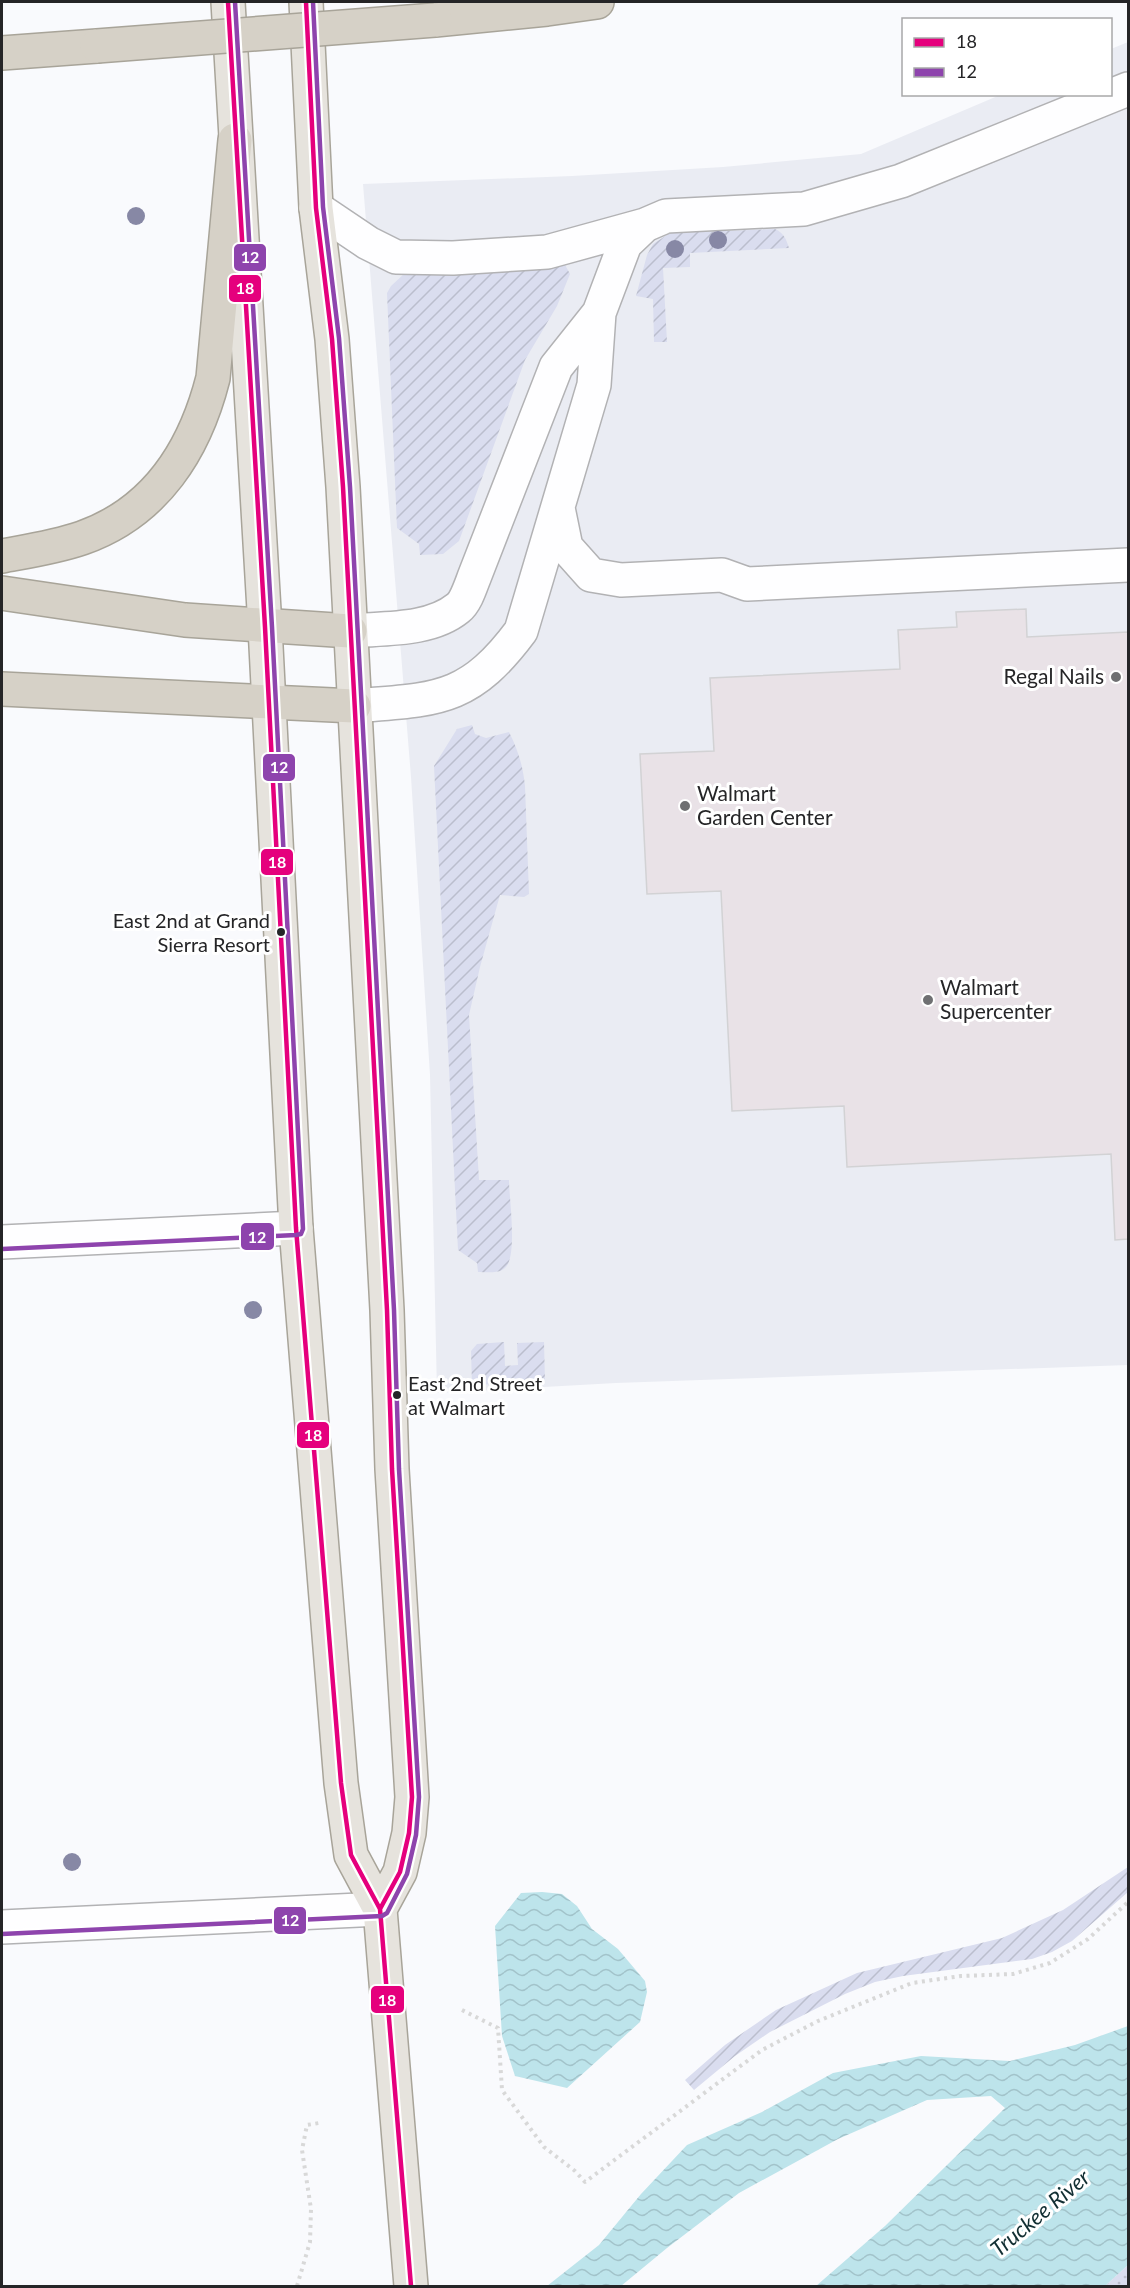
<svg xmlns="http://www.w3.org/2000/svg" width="1130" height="2288" font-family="Lato,sans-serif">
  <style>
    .built { fill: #eaecf3 }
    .park { fill: url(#park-dots) }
    .garden { fill: url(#garden-furrows) }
    .water { fill: url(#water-waves) }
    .building { fill: #e9e2e7; stroke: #d2d2d4; stroke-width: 1.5 }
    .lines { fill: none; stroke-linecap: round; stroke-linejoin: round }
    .minor-casing { stroke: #b2b2b4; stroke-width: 36 }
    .major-casing { stroke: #a8a499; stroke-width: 36 }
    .highway-casing { stroke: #a8a499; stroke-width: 36 }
    .path { stroke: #d8d8d8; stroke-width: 4; stroke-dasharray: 3 4.5; stroke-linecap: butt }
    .minor { stroke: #fefeff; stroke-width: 33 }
    .major { stroke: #e6e3dd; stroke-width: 33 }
    .highway { stroke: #d6d1c7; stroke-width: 33 }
    .highway-bridge-casing { stroke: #a8a499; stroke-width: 36; stroke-linecap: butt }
    .highway-bridge { stroke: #d6d1c7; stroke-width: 33 }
    .bus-1-casing { stroke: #fff; stroke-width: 9 }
    .bus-2-casing { stroke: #fff; stroke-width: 9 }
    .bus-1 { stroke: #e5007d; stroke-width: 4.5 }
    .bus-2 { stroke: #8e44ad; stroke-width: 4.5 }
    .tree { fill: #8788a5 }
    .poi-dot { fill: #6f7072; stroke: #fff; stroke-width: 2 }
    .bus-dot { fill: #252527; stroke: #fff; stroke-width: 2 }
    .labels { text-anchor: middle; stroke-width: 6; stroke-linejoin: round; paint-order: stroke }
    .bus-label { font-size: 20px; fill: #252527; stroke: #fff; text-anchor: end }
    .poi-label { font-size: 21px; fill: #252527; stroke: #fff; text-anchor: start }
    .water-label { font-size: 22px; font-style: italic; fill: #122f33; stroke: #fff }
    .line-badge { stroke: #fff; stroke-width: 2 }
    .badge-label { font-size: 16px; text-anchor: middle; font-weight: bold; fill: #fff }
  </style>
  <defs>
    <pattern id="park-dots" width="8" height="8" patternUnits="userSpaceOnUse" patternTransform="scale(1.5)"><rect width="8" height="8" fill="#daddef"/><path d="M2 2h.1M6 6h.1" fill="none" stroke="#bbbecd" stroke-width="1.8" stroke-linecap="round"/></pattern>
    <pattern id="garden-furrows" width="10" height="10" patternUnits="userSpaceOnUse" patternTransform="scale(1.5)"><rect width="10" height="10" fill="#daddef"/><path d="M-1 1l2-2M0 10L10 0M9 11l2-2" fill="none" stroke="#bbbecd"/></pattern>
    <pattern id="water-waves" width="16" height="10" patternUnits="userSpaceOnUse" patternTransform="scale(1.5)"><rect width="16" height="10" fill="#bde4eb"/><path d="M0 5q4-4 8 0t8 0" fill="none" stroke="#a2c3ca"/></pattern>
  </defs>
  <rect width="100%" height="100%" fill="#f9fafd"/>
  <path class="built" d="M 1128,42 L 1128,1365 L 616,1383 L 437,1393 L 430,1075 L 411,777 L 363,184 L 572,176 L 723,167 L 861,154 L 1000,95 L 1110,94 L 1111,49 Z"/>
  <path class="park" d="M 1128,2265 L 1128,2286 L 1105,2286 Z"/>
  <path class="garden" d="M 775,229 C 784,233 786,239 789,248 L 690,253 L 690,267 L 663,268 L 667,342 L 654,342 L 653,299 L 636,296 L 647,255 L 653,244 L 670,233 Z
    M 563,261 L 570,274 L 557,306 L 525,360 L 459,541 L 443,554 L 420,555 L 419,544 L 397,528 L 387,293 L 391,286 L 405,273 Z
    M 472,725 L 475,734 L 486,738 L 509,732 C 518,750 523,766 525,786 L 529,894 L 524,897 L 500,895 L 480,967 L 469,1015 L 479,1180 L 509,1180 C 509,1197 518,1257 505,1268 C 499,1274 486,1272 478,1272 L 477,1263 L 458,1250 L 434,766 L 457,729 Z
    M 504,1342 L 505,1366 L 518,1365 L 517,1343 L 544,1342 L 545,1382 L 472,1385 L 471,1351 L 477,1344 Z
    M 1128,1867 L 1128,1892 L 1072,1941 L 1052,1952 L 1032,1959 L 903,1976 L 875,1982 L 845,1994 L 770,2032 L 735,2056 L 694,2090 L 685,2080 L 725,2045 L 776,2010 L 857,1973 L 1002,1938 L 1063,1910 Z"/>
  <path class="water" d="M 542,1892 L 562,1894 L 577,1906 L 592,1929 L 618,1949 L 645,1981 L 647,1992 L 640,2022 L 567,2088 L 515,2076 L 502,2036 L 495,1926 L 521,1893 Z
    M 1128,2026 L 1128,2265 L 1105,2286 L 816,2286 L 885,2226 L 1005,2108 L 991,2096 L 927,2100 L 838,2139 L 739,2193 L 667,2248 L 621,2286 L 547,2286 L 599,2245 L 641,2194 L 687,2145 L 762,2112 L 833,2073 L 921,2056 L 1010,2061 L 1075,2045 Z"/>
  <path class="building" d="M 1026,609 L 1027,637 L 1128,632 L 1128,1239 L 1115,1240 L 1111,1154 L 847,1167 L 844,1106 L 732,1111 L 721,891 L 647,894 L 640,754 L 714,751 L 710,678 L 900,669 L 898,630 L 957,627 L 956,612 Z"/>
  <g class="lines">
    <defs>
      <path id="minor" d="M 316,208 L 368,243 L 396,257 L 453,258 L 547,252 L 645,225
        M 558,508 L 566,547 L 591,575 L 621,580 L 722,575 L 747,584 L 1128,565
        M 350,631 C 384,628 430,631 458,608 C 466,602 471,585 475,575 L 556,367 L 599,313
        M 354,706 C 437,699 468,702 521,631 L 594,385 L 599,313 L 625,244 L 645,225 L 666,216 L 804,209 L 901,181 L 1128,89
        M 2,1242 L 296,1228
        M 2,1927 L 380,1909"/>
      <path id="major" d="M 228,2 L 265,627 L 296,1228 L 341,1783 L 351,1855 L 380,1909 L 411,2286
        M 306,2 L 316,208 L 332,339 L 343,487 L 387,1310 L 392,1469 L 412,1797 L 409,1833 L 400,1872 L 380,1909"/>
      <path id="highway" d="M 435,20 L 547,9 L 597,2
        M 2,53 L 97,46
        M 2,556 C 29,551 56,547 82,538 C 156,512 195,449 213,378 L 235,140
        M 2,593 L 185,620 L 350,631
        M 2,689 L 354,706"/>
    </defs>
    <use href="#minor" class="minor-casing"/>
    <use href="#major" class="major-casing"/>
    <use href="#highway" class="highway-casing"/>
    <path class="path" d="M 462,2010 L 498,2028 L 502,2090 L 544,2147 L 575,2171 L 585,2182 L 762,2050 L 818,2021 L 912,1983 L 961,1976 L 1013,1974 L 1050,1963 L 1088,1939 L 1128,1902
      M 297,2286 L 310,2242 L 311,2209 L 302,2150 L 307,2125 L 319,2123"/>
    <use href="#minor" class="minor"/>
    <use href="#major" class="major"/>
    <use href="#highway" class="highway"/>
    <defs>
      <path id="highway-bridge" d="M 97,46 L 435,20"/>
    </defs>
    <use href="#highway-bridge" class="highway-bridge-casing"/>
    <use href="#highway-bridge" class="highway-bridge"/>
    <defs>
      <path id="bus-1" d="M 228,2 L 265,627 L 296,1228 L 341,1783 L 351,1855 L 380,1909 L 411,2286
        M 306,2 L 316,208 L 332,339 L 343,487 L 387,1310 L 392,1469 L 412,1797 L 409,1833 L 400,1872 L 380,1909"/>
      <path id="bus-2" d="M 2,1249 L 296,1235 L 301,1234 L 303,1229 L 272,627 L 235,2
        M 2,1934 L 382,1916 L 387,1913 L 407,1874 L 416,1835 L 419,1797 L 399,1469 L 394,1310 L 350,487 L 339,338 L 323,207 L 313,2"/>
    </defs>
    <use href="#bus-1" class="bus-1-casing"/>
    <use href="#bus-2" class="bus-2-casing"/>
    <use href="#bus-1" class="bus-1"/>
    <use href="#bus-2" class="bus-2"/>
  </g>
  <g class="tree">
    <circle cx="136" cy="216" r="9"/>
    <circle cx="718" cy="240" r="9"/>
    <circle cx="675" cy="249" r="9"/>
    <circle cx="253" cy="1310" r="9"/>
    <circle cx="72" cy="1862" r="9"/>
  </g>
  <g class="poi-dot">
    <circle cx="1116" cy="677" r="6"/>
    <circle cx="685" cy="806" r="6"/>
    <circle cx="928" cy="1000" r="6"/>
  </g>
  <g class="bus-dot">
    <circle cx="281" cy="932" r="5"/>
    <circle cx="397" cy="1395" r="5"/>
  </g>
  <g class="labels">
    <g class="bus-label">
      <text x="270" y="928">East 2nd at Grand<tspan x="270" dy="24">Sierra Resort</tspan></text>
      <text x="408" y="1391" text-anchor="start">East 2nd Street<tspan x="408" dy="24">at Walmart</tspan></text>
    </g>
    <g class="poi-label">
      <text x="1104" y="684" text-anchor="end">Regal Nails</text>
      <text x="697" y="801">Walmart<tspan x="697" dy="24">Garden Center</tspan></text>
      <text x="940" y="995">Walmart<tspan x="940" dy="24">Supercenter</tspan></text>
    </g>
    <g class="water-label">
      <text transform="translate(1040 2213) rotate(-40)" y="8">Truckee River</text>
    </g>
  </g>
  <g class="line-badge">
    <rect x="233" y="243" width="34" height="29" rx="6" fill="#8e44ad"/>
    <rect x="228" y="274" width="34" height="29" rx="6" fill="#e5007d"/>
    <rect x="262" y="753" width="34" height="29" rx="6" fill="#8e44ad"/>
    <rect x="260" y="848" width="34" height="28" rx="6" fill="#e5007d"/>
    <rect x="240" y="1222" width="35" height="29" rx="6" fill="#8e44ad"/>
    <rect x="296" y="1421" width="34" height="28" rx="6" fill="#e5007d"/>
    <rect x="273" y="1906" width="34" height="29" rx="6" fill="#8e44ad"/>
    <rect x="370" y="1985" width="35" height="29" rx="6" fill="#e5007d"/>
  </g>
  <g class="badge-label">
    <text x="250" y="263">12</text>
    <text x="245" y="294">18</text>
    <text x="279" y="773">12</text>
    <text x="277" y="868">18</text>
    <text x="257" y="1243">12</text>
    <text x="313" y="1441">18</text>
    <text x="290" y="1926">12</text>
    <text x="387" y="2006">18</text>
  </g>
  <rect width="1130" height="2288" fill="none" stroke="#252527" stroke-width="6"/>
  <rect x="902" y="18" width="210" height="78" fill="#ffffff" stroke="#a8a8a9" stroke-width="1.5"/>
  <rect x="914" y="38" width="30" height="9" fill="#e5007d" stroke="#a8a8a9" stroke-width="1.5"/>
  <text x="956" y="48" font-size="18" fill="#252527">18</text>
  <rect x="914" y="68" width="30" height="9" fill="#8e44ad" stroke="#a8a8a9" stroke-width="1.5"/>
  <text x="956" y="78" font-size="18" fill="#252527">12</text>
</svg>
